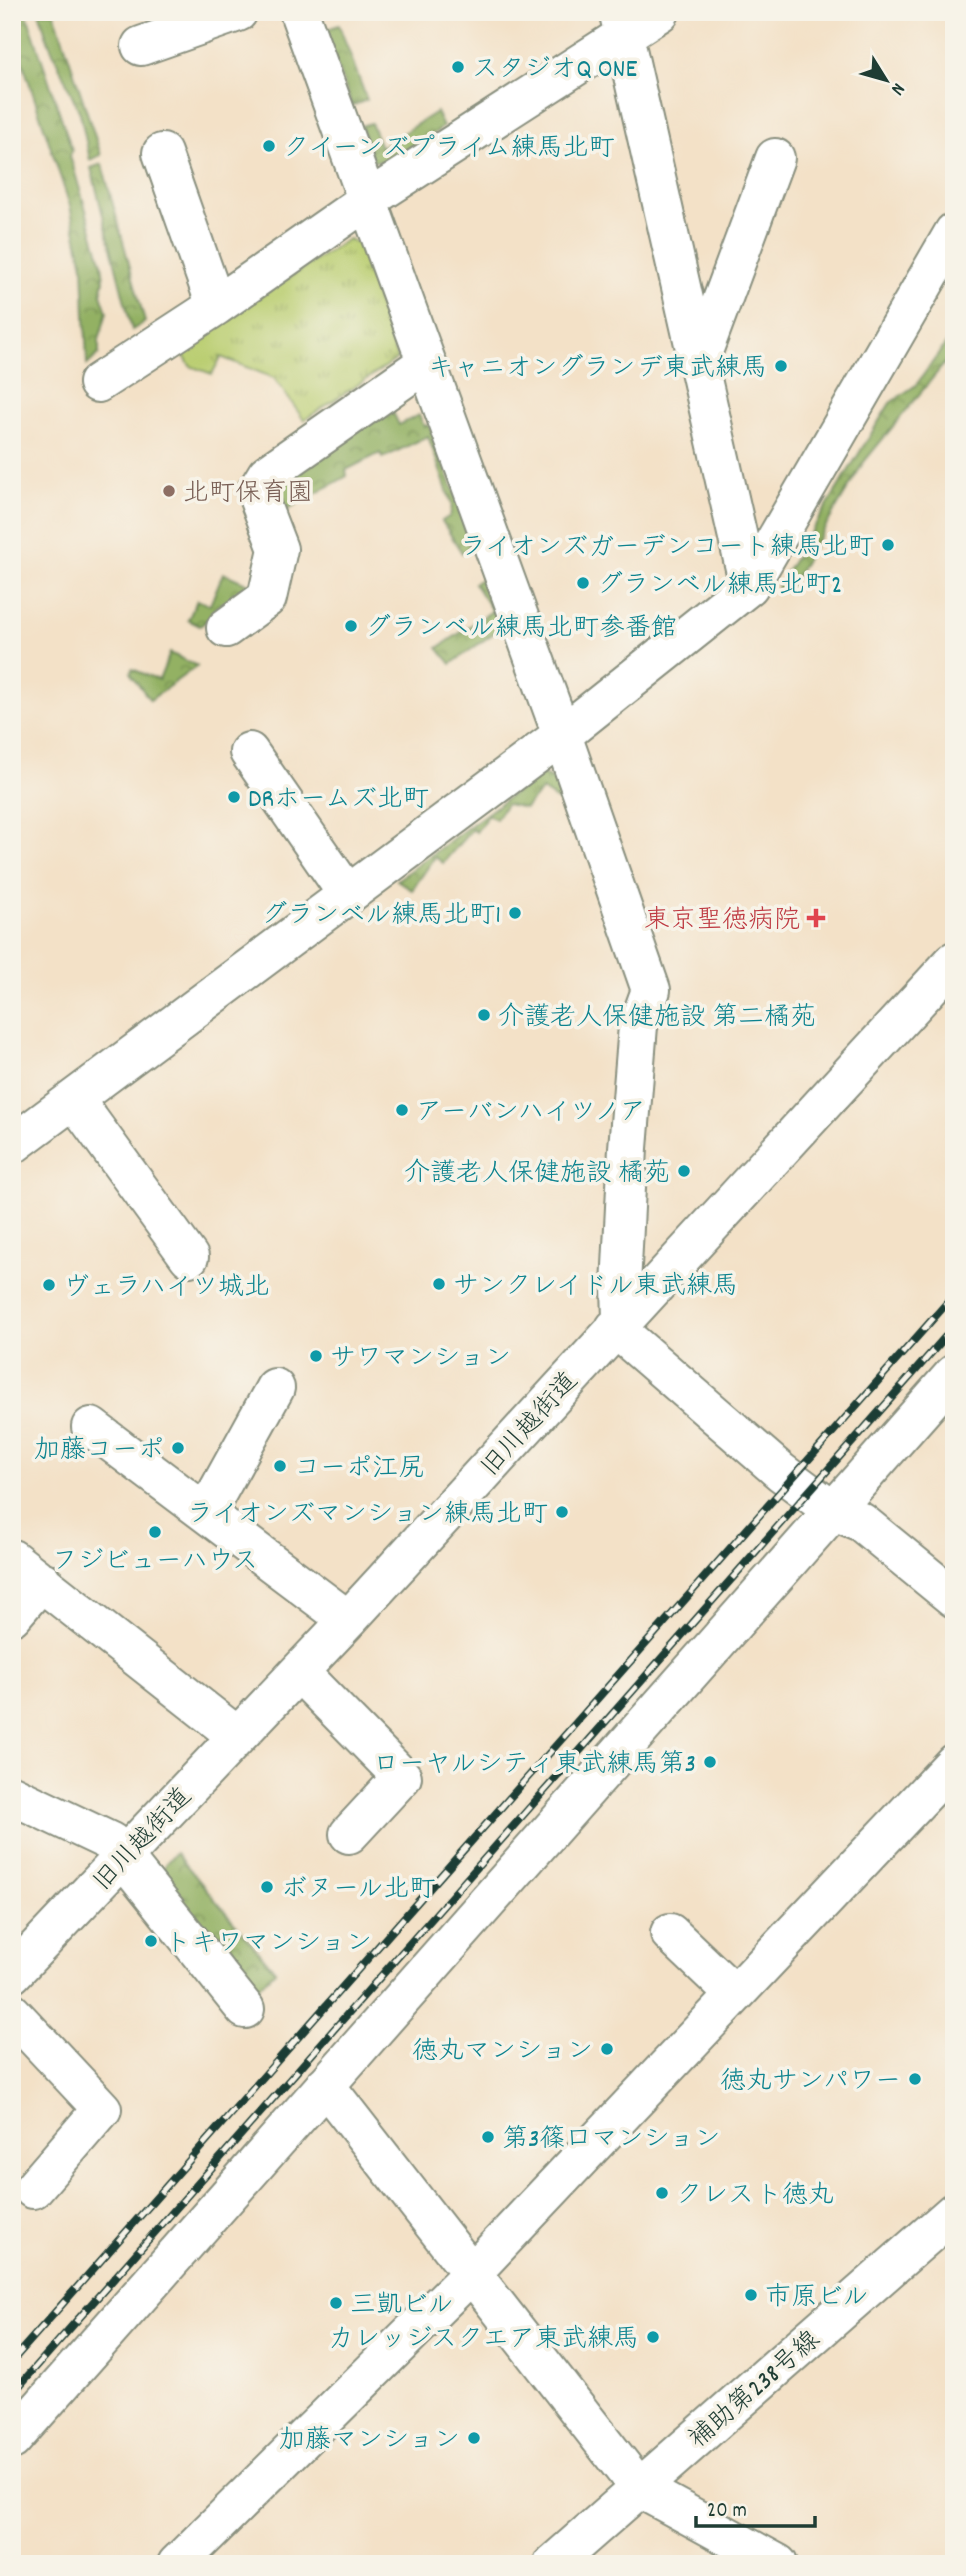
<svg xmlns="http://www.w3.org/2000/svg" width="966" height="2576" font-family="Dekko,'Klee One',sans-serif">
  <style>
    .forest { fill: url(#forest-crowns); stroke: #59774c; stroke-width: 2 }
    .park { fill: url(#park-tufts); stroke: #6c8652; stroke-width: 2 }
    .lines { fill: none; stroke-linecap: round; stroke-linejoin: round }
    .minor-casing { stroke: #898f7e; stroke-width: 42 }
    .minor { stroke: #fff; stroke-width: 38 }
    .rail-casing { stroke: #1f3d34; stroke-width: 8 }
    .rail { stroke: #f7f3e8; stroke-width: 5; stroke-dasharray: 16; stroke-linecap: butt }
    .culture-dot { fill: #0f9aa8; stroke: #f7f3e8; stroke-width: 2.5 }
    .education-dot { fill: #8d6e63; stroke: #f7f3e8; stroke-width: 2.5 }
    .health-dot { fill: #e0444e; stroke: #f7f3e8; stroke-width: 2.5 }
    .labels { text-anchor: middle; stroke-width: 7; stroke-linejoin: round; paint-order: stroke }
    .culture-label { font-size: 26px; fill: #0d838f; stroke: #f7f3e8; text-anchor: start }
    .education-label { font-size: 26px; fill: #785e54; stroke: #f7f3e8; text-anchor: start }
    .health-label { font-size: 26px; fill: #be3a42; stroke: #f7f3e8; text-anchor: end }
    .street-label { font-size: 26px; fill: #1f3d34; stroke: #f7f3e8 }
  </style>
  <defs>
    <pattern id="forest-crowns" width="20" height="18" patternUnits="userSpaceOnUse" patternTransform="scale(1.75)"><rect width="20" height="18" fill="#93b163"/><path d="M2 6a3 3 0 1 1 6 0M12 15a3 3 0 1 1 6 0" fill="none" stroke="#779152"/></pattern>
    <pattern id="park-tufts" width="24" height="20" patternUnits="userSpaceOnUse" patternTransform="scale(1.75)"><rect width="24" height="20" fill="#bace71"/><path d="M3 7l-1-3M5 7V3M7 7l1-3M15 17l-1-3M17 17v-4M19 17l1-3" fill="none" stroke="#97a85e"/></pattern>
  </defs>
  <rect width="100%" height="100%" fill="#f7f3e8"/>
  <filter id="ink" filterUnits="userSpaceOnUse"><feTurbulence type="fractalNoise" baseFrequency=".0143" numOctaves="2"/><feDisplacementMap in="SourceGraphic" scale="14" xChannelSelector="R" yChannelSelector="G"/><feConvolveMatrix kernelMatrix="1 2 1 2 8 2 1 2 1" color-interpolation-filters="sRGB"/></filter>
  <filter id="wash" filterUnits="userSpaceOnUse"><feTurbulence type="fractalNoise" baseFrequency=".00686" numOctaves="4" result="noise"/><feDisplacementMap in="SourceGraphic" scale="28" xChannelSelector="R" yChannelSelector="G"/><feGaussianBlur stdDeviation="1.57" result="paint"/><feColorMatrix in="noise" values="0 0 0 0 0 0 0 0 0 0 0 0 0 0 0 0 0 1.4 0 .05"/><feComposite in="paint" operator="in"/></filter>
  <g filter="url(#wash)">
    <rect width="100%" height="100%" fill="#f3e1c7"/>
    <path class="forest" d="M 12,12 L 26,12 L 72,150 L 70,156 L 102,264 L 104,280 L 101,294 L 107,312 L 99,340 L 99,354 L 87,365 L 83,266 L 70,206 L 12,30 Z
      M 39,12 L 54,12 L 101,155 L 90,160 L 80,113 L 48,41 Z
      M 339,25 L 367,100 L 352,106 L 324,30 Z
      M 436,112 L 443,127 L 393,162 L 373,161 L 361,126 L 371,123 L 381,147 Z
      M 102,164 L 145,322 L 132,330 L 91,168 Z
      M 950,338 L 954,340 L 954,352 L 863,463 L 787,592 L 777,587 L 890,403 L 916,385 Z
      M 391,408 L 399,425 L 419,415 L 424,426 L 429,425 L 462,512 L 469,548 L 462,553 L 442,521 L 450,516 L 452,505 L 428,436 L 383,458 L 380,453 L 346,470 L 347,476 L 284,511 L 275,489 Z
      M 223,573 L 251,585 L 200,626 L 188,620 L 197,600 L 210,605 Z
      M 481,579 L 487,582 L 502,627 L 451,664 L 438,648 L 492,611 L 474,583 Z
      M 170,653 L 197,666 L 150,700 L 131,674 L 132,669 L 159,680 Z
      M 540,774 L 558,781 L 565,801 L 562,803 L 542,790 L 525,808 L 506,804 L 496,819 L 488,815 L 476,832 L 472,829 L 443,863 L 435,857 L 412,890 L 397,880 Z
      M 176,1853 L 275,1971 L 252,1992 L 160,1882 L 165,1864 Z"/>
    <path class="park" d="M 348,239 L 358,243 L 397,359 L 304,420 L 274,378 L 221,357 L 212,374 L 190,366 L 180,349 Z"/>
  </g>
  <g filter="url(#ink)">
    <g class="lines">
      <defs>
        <path id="minor" d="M 299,12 L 562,735 L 651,990 L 638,1026 L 628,1148 L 621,1286 L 622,1319
          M 619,14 L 749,586
          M 141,46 L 238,12
          M 162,153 L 216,306
          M 698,365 L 775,158
          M 98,383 L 216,306 L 366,201 L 660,12
          M 226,628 L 267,598 L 278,549 L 256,492 L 267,474 L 426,363
          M 249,752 L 348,895
          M 74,1099 L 189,1257
          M 12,1145 L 562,735 L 749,586 L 954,232
          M 615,1328 L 781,1472 L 832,1510 L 861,1522 L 954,1598
          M 91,1427 L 348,1620
          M 206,1513 L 275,1388
          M 12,1559 L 237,1736
          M 12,1616 L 42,1581
          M 299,1672 L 402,1777 L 349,1834
          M 12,1795 L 111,1842 L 245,2009
          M 670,1933 L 735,1995
          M 12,1974 L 348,1620 L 954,961
          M 12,2013 L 102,2109 L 33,2189
          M 325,2085 L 639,2488 L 778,2564
          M 12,2440 L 954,1374
          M 177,2564 L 472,2273 L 954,1763
          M 553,2564 L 954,2212"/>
      </defs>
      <use href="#minor" class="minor-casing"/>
      <use href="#minor" class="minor"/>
      <defs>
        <path id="rail" d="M 12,2361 L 954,1295
          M 12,2394 L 954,1327"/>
      </defs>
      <use href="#rail" class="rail-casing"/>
      <use href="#rail" class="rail"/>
    </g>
  </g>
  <g class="culture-dot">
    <circle cx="458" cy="67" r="7"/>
    <circle cx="269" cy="146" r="7"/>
    <circle cx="781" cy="366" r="7"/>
    <circle cx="888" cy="545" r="7"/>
    <circle cx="583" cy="583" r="7"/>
    <circle cx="351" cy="626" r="7"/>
    <circle cx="234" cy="797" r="7"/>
    <circle cx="515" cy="913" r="7"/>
    <circle cx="484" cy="1015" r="7"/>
    <circle cx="402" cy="1110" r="7"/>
    <circle cx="684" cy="1171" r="7"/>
    <circle cx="439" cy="1284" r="7"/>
    <circle cx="49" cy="1285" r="7"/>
    <circle cx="316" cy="1356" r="7"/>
    <circle cx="178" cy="1448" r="7"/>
    <circle cx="280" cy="1466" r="7"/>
    <circle cx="562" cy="1512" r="7"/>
    <circle cx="155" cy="1532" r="7"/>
    <circle cx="710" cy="1762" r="7"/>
    <circle cx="267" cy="1887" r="7"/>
    <circle cx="151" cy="1941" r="7"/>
    <circle cx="607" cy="2049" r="7"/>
    <circle cx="915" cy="2079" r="7"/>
    <circle cx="488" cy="2137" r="7"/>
    <circle cx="662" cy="2193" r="7"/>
    <circle cx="751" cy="2295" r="7"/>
    <circle cx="336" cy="2303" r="7"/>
    <circle cx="653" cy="2337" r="7"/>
    <circle cx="474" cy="2438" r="7"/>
  </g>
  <circle class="education-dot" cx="169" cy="491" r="7"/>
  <path class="health-dot" d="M812.5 907.5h7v7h7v7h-7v7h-7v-7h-7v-7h7z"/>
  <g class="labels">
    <g class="culture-label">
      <text x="472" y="76">スタジオQ ONE</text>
      <text x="283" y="155">クイーンズプライム練馬北町</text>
      <text x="767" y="375" text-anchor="end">キャニオングランデ東武練馬</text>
      <text x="874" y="554" text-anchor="end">ライオンズガーデンコート練馬北町</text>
      <text x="597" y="592">グランベル練馬北町2</text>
      <text x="365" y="635">グランベル練馬北町参番館</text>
      <text x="248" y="806">DRホームズ北町</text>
      <text x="501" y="922" text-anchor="end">グランベル練馬北町1</text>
      <text x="498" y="1024">介護老人保健施設 第二橘苑</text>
      <text x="416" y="1119">アーバンハイツノア</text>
      <text x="670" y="1180" text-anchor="end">介護老人保健施設 橘苑</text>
      <text x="453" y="1293">サンクレイドル東武練馬</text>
      <text x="63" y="1294">ヴェラハイツ城北</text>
      <text x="330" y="1365">サワマンション</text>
      <text x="164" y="1457" text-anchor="end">加藤コーポ</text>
      <text x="294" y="1475">コーポ江尻</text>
      <text x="548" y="1521" text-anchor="end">ライオンズマンション練馬北町</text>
      <text x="155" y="1568" text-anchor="middle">フジビューハウス</text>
      <text x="696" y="1771" text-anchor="end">ローヤルシティ東武練馬第3</text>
      <text x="281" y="1896">ボヌール北町</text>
      <text x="165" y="1950">トキワマンション</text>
      <text x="593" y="2058" text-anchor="end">徳丸マンション</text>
      <text x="901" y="2088" text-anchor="end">徳丸サンパワー</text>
      <text x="502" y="2146">第3篠口マンション</text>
      <text x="676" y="2202">クレスト徳丸</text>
      <text x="765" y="2304">市原ビル</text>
      <text x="350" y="2312">三凱ビル</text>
      <text x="639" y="2346" text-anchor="end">カレッジスクエア東武練馬</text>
      <text x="460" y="2447" text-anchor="end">加藤マンション</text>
    </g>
    <g class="education-label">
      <text x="183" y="500">北町保育園</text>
    </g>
    <g class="health-label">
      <text x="800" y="927">東京聖徳病院</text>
    </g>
    <g class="street-label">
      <text transform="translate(528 1423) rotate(-48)" y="9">旧川越街道</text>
      <text transform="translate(141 1838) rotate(-47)" y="9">旧川越街道</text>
      <text transform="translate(753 2388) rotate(-41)" y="9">補助第238号線</text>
    </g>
  </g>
  <rect width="966" height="2576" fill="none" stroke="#f7f3e8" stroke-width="42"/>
  <g transform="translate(886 80) rotate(127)" stroke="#f7f3e8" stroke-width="5" paint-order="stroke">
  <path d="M0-5L12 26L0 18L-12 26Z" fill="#1f3d34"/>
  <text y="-10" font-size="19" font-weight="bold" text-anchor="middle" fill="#1f3d34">N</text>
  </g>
  <path d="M696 2516v10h119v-10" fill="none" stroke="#1f3d34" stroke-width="3.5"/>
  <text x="707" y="2516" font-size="21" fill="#1f3d34" stroke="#f7f3e8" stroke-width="5" paint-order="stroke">20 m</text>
</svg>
